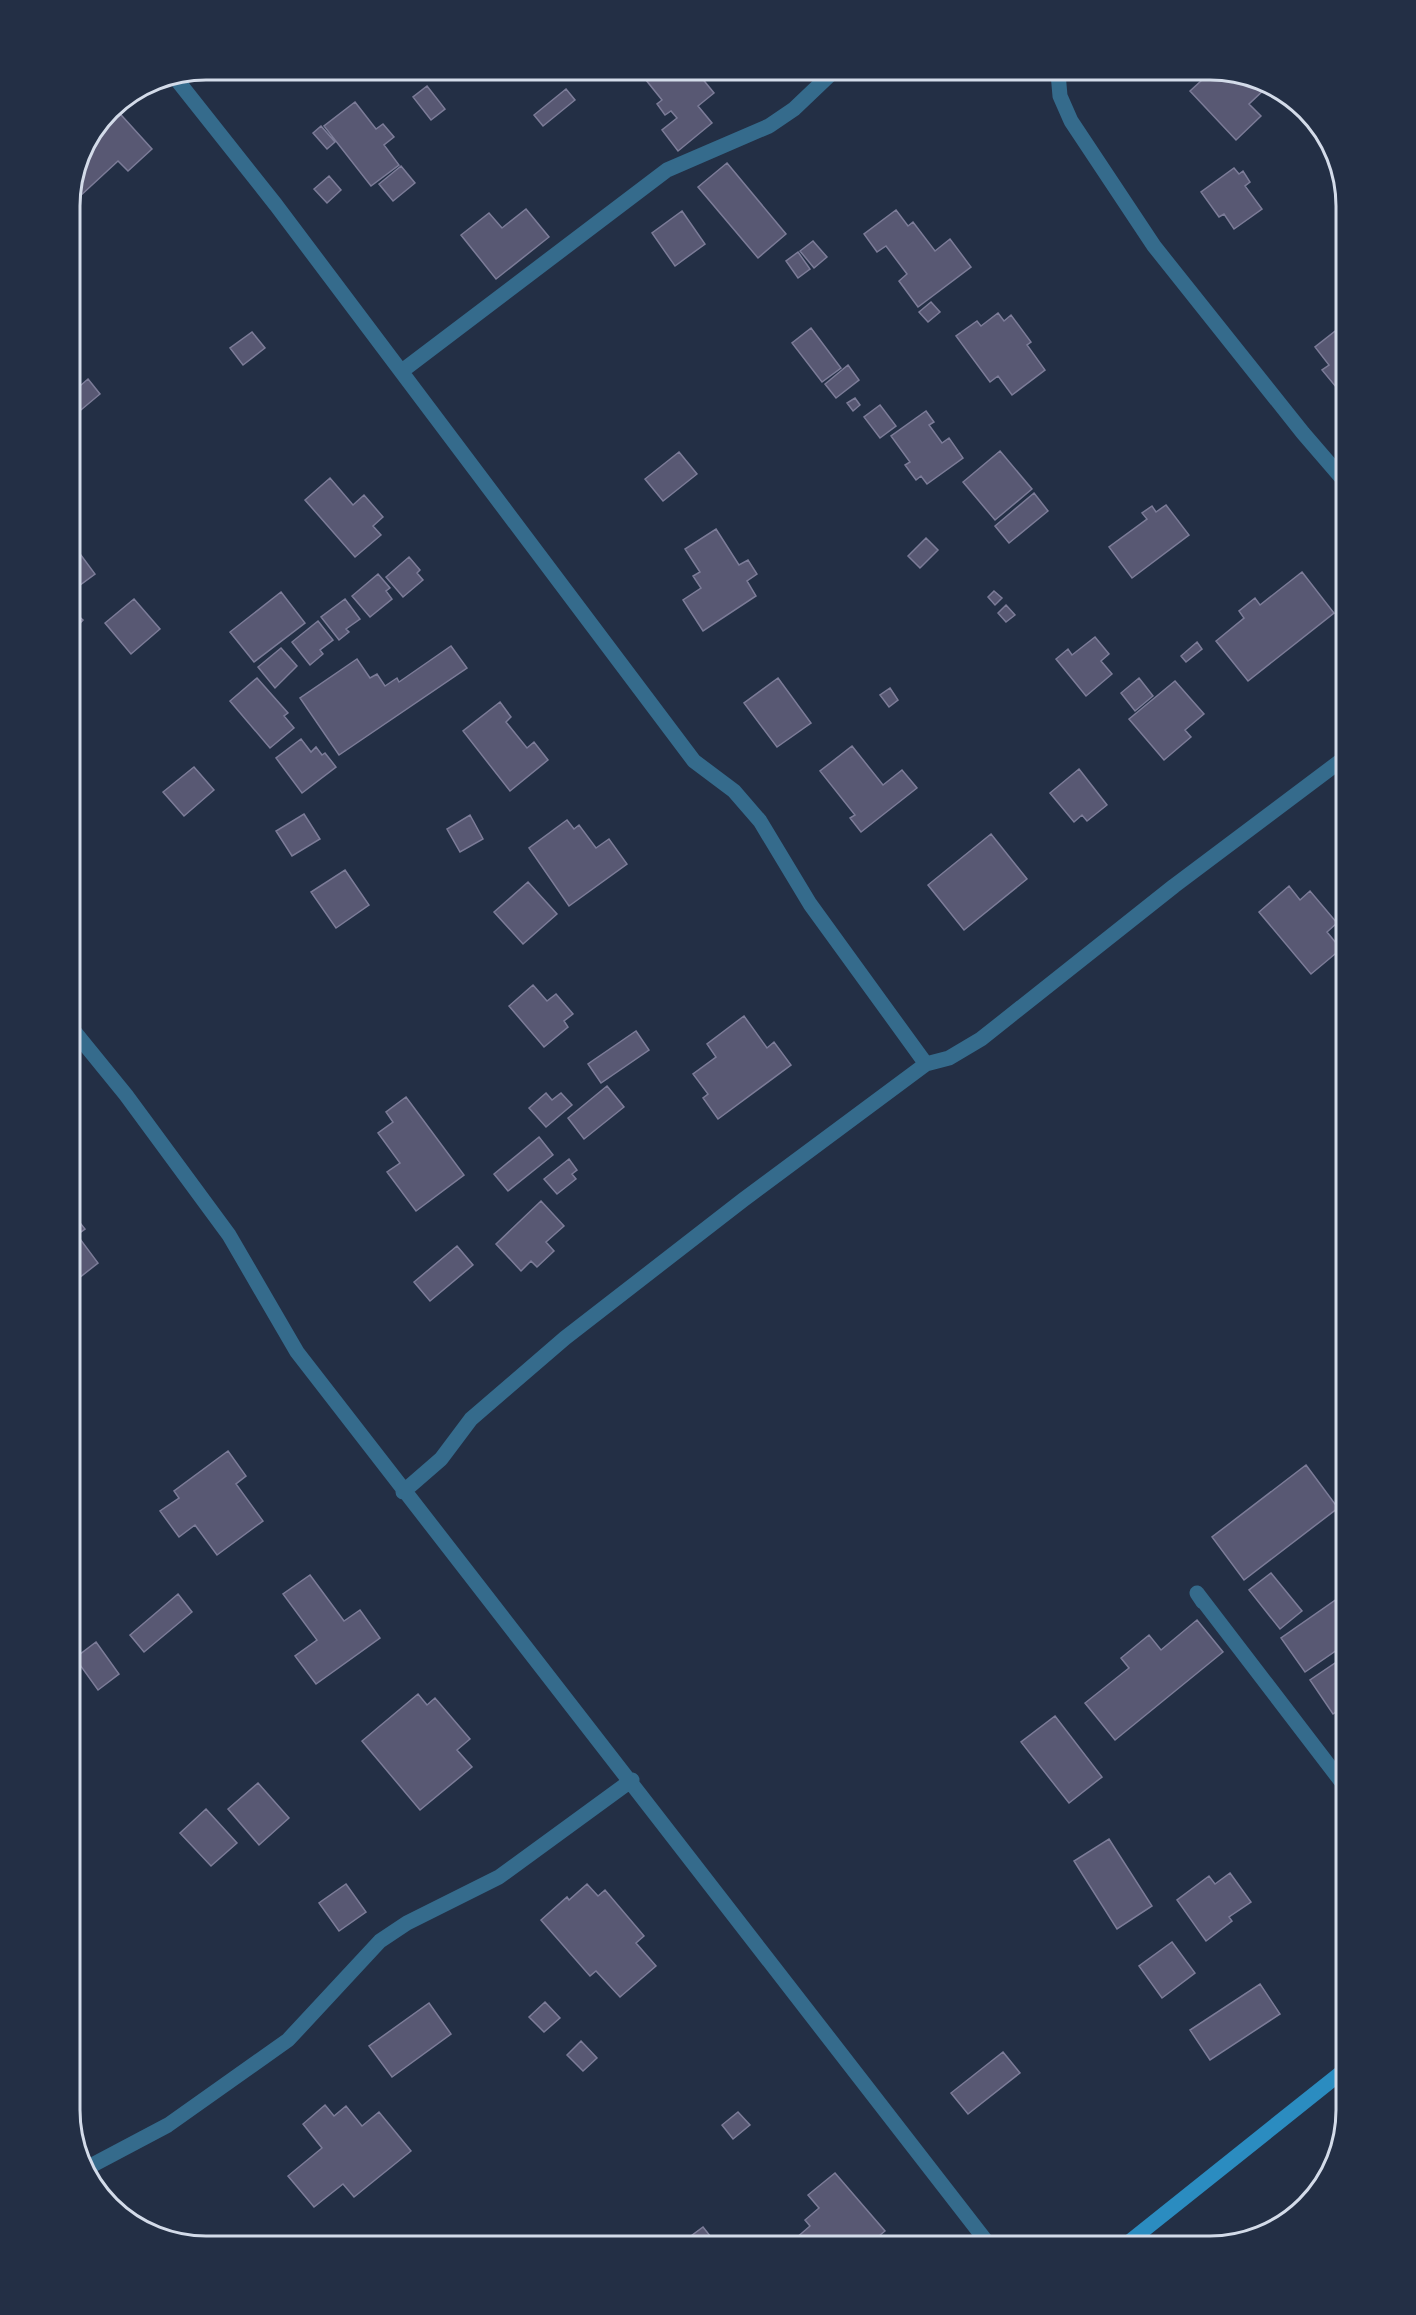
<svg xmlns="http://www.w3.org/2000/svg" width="1416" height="2315" font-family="'Asap Condensed',sans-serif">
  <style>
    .building { fill: #585873; stroke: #7c7c98; stroke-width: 1.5 }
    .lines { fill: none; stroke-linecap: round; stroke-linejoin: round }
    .street { stroke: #356b8c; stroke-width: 15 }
    .secondary { stroke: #2b8cc0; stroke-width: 15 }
    .rim { fill: none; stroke: #d3dbe9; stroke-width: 3 }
  </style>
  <rect width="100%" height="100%" fill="#232f45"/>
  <path class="building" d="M 637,69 L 705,69 L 707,71 L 701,77 L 714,93 L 698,106 L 712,123 L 678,151 L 662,130 L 677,118 L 671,111 L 665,115 L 657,104 L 662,100 Z
    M 1214,69 L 1225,80 L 1231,75 L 1230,73 L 1268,86 L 1249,104 L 1261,116 L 1236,140 L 1190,91 Z
    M 427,86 L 445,109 L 431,120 L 413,97 Z
    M 566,89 L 575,100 L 543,126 L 534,115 Z
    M 355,102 L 376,129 L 383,124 L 394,137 L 384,145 L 399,165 L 371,186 L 324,126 Z
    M 113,106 L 152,149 L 128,171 L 118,161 L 78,198 L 71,190 L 80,153 Z
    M 321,126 L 335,142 L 327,149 L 313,133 Z
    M 727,163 L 786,234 L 758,258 L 698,187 Z
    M 401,166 L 415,183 L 393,201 L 379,184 Z
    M 1234,168 L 1239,174 L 1243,171 L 1250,182 L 1245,186 L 1262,209 L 1234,229 L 1224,214 L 1219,217 L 1201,192 Z
    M 329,176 L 341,190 L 327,203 L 314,189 Z
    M 526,209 L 549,237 L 496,279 L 461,235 L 489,213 L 502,228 Z
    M 896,210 L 908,226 L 913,222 L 935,251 L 950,239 L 971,267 L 918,307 L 899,281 L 907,274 L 886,246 L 877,252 L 864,234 Z
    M 682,211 L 705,244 L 675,266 L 652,233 Z
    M 813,241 L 827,257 L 814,268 L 800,251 Z
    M 798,252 L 810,269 L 798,278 L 786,261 Z
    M 931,302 L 940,312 L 928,322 L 919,312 Z
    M 998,313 L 1004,321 L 1011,315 L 1031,342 L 1027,345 L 1045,370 L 1012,395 L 998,376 L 990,382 L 956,336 L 977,321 L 981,326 Z
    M 811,328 L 841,368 L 822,382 L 792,343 Z
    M 1339,328 L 1347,337 L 1347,388 L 1341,393 L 1322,370 L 1329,365 L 1315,347 Z
    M 252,332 L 265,348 L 243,365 L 230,348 Z
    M 848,365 L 859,380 L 836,398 L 825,384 Z
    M 88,379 L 100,394 L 69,420 L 69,387 L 73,392 Z
    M 855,398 L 860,405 L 853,411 L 847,403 Z
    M 880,405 L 896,426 L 880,438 L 864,417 Z
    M 926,411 L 934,422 L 929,425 L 942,443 L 949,438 L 963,458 L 927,484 L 921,476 L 916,480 L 905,465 L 910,462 L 891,436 Z
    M 1000,451 L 1032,489 L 995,520 L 963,482 Z
    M 679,452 L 697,474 L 663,501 L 645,479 Z
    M 330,478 L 353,505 L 364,495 L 383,517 L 373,526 L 381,535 L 355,557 L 305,500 Z
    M 1034,493 L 1048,511 L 1009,543 L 995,526 Z
    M 1166,505 L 1189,535 L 1132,578 L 1109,547 L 1147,519 L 1142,513 L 1152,506 L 1156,512 Z
    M 716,529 L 739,565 L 748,560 L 757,574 L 747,581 L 756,596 L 703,631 L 683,600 L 701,588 L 693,576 L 700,572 L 685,549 Z
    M 926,538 L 938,550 L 920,568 L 908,556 Z
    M 69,539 L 95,574 L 72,591 L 69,588 Z
    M 409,557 L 420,570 L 417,573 L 423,580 L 403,597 L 386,577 Z
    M 1302,572 L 1334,613 L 1248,681 L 1216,641 L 1244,618 L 1239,611 L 1255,598 L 1260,605 Z
    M 378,574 L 390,588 L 386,591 L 392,599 L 370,617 L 352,596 Z
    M 994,591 L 1002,598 L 995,605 L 988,597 Z
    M 281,592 L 305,623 L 254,662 L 230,632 Z
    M 134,599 L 160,629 L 131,654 L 105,623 Z
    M 345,599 L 360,619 L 346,629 L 349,632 L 339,640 L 321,617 Z
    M 1006,605 L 1015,615 L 1006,622 L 998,613 Z
    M 73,611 L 83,620 L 69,635 L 69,615 Z
    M 318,621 L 333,640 L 320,650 L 323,654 L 310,665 L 292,642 Z
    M 1095,637 L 1109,654 L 1101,661 L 1112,674 L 1086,696 L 1056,659 L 1068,649 L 1072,655 Z
    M 1197,642 L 1202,649 L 1186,662 L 1181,656 Z
    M 451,646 L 467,668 L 339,755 L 300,698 L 357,659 L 370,678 L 377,674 L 385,686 L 397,678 L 399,682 Z
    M 281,648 L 297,666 L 275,688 L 258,667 Z
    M 257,678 L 288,713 L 284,716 L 294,728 L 270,748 L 230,701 Z
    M 778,678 L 811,723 L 777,747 L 744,703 Z
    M 1139,678 L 1153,696 L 1135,711 L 1121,693 Z
    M 1175,681 L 1204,714 L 1185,730 L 1191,737 L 1164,760 L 1129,719 Z
    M 890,688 L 898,700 L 889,707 L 880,695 Z
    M 500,702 L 511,717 L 506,722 L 527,748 L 534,742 L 548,760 L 510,791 L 463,731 Z
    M 301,739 L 311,752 L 316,747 L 322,755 L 325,753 L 336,767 L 302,793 L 276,758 Z
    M 852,746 L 883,785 L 902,770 L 917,788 L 861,832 L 850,818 L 855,815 L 820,771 Z
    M 194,767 L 214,790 L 184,816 L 163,792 Z
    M 1079,769 L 1107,805 L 1087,821 L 1082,815 L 1074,822 L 1050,793 Z
    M 304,814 L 320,839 L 292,856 L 276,831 Z
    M 470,815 L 483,839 L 460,852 L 447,829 Z
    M 567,820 L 574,829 L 579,825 L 596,848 L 609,839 L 627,864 L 569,906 L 529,848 Z
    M 991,834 L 1027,879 L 964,930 L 928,885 Z
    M 345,870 L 369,905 L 336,928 L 311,892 Z
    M 528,882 L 557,914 L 523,944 L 494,912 Z
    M 1289,886 L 1300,900 L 1310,891 L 1337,923 L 1327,932 L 1341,949 L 1311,974 L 1259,912 Z
    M 533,985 L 547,1001 L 556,994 L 573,1014 L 564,1021 L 568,1027 L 544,1047 L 509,1006 Z
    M 744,1016 L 767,1048 L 774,1042 L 791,1065 L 718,1119 L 703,1098 L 708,1094 L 693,1074 L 716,1057 L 707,1044 Z
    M 636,1031 L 649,1050 L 601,1083 L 588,1064 Z
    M 607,1086 L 624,1107 L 584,1139 L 568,1118 Z
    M 546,1093 L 552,1100 L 561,1093 L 572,1105 L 546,1127 L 529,1108 Z
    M 406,1097 L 464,1175 L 416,1211 L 387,1172 L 400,1163 L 378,1133 L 393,1122 L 386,1112 Z
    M 539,1137 L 553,1155 L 508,1191 L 494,1174 Z
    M 569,1159 L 577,1170 L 572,1174 L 576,1179 L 557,1194 L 544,1179 Z
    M 541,1201 L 564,1226 L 546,1242 L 554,1251 L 537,1267 L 531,1261 L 521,1271 L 496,1244 Z
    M 69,1209 L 85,1229 L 77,1235 L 98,1263 L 69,1286 Z
    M 457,1246 L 473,1265 L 430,1301 L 414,1282 Z
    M 228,1451 L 246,1476 L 236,1484 L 263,1521 L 217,1555 L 195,1525 L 179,1537 L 160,1511 L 179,1498 L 174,1491 Z
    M 1306,1465 L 1338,1508 L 1244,1580 L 1212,1537 Z
    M 1271,1573 L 1302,1611 L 1280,1629 L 1249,1590 Z
    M 310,1575 L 344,1621 L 360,1610 L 380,1638 L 316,1684 L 295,1656 L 317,1640 L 283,1594 Z
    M 1347,1592 L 1347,1643 L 1305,1672 L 1281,1638 Z
    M 178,1594 L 192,1612 L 144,1652 L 130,1635 Z
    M 1197,1620 L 1223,1652 L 1115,1740 L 1085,1703 L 1129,1668 L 1121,1658 L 1149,1635 L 1161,1650 Z
    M 96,1642 L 119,1674 L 98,1690 L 75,1658 Z
    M 1347,1655 L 1347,1704 L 1333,1714 L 1310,1680 Z
    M 418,1694 L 427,1705 L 435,1698 L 470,1739 L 457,1750 L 472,1767 L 420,1810 L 362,1741 Z
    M 1055,1716 L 1102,1777 L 1069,1803 L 1021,1742 Z
    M 258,1783 L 289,1818 L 259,1845 L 228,1809 Z
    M 206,1809 L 237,1843 L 211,1866 L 180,1833 Z
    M 1109,1839 L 1152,1906 L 1117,1929 L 1074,1861 Z
    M 1230,1873 L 1251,1902 L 1229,1917 L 1232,1921 L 1206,1941 L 1177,1900 L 1209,1876 L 1215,1884 Z
    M 346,1884 L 366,1912 L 339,1931 L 319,1903 Z
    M 587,1884 L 598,1896 L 605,1890 L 644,1936 L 636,1943 L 656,1966 L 620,1997 L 596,1971 L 590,1976 L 541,1920 L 567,1897 L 569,1900 Z
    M 1172,1942 L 1195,1973 L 1162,1998 L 1139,1966 Z
    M 1260,1984 L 1280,2014 L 1210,2060 L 1190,2030 Z
    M 545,2002 L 560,2018 L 544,2032 L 529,2017 Z
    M 429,2003 L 451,2034 L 392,2077 L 369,2046 Z
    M 581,2041 L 597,2058 L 583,2071 L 567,2055 Z
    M 1003,2052 L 1020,2073 L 968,2114 L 951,2093 Z
    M 325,2105 L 334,2116 L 346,2106 L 362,2126 L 379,2112 L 411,2151 L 354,2197 L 343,2184 L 314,2207 L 288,2176 L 322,2148 L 303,2124 Z
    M 738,2112 L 750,2125 L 733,2139 L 722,2125 Z
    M 835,2173 L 885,2231 L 867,2246 L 787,2246 L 810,2226 L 805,2220 L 819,2208 L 808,2195 Z
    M 703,2227 L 718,2246 L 692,2246 L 687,2239 Z"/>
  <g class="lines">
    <path class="street" d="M 1058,73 L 1060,96 L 1071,121 L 1154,246 L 1303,433 L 1347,484
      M 173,75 L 276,205 L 694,761 L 734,791 L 760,821 L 810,904 L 926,1064
      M 402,371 L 667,170 L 769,126 L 794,109 L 836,69
      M 69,1025 L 126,1095 L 229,1235 L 297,1352 L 990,2246
      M 403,1492 L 441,1459 L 471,1419 L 565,1338 L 743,1200 L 926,1064 L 949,1058 L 981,1039 L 1174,886 L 1347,756
      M 1203,1602 L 1197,1593 L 1347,1789
      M 83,2170 L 168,2125 L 288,2040 L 380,1941 L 407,1923 L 499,1877 L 632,1780"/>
    <path class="secondary" d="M 1124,2246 L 1347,2068"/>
  </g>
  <path d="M0 0H1416V2315H0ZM206 80H1210A126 126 0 0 1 1336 206V2110A126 126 0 0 1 1210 2236H206A126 126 0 0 1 80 2110V206A126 126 0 0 1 206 80Z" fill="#232f45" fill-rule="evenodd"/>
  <path class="rim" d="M206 80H1210A126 126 0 0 1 1336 206V2110A126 126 0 0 1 1210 2236H206A126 126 0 0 1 80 2110V206A126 126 0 0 1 206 80Z"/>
</svg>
